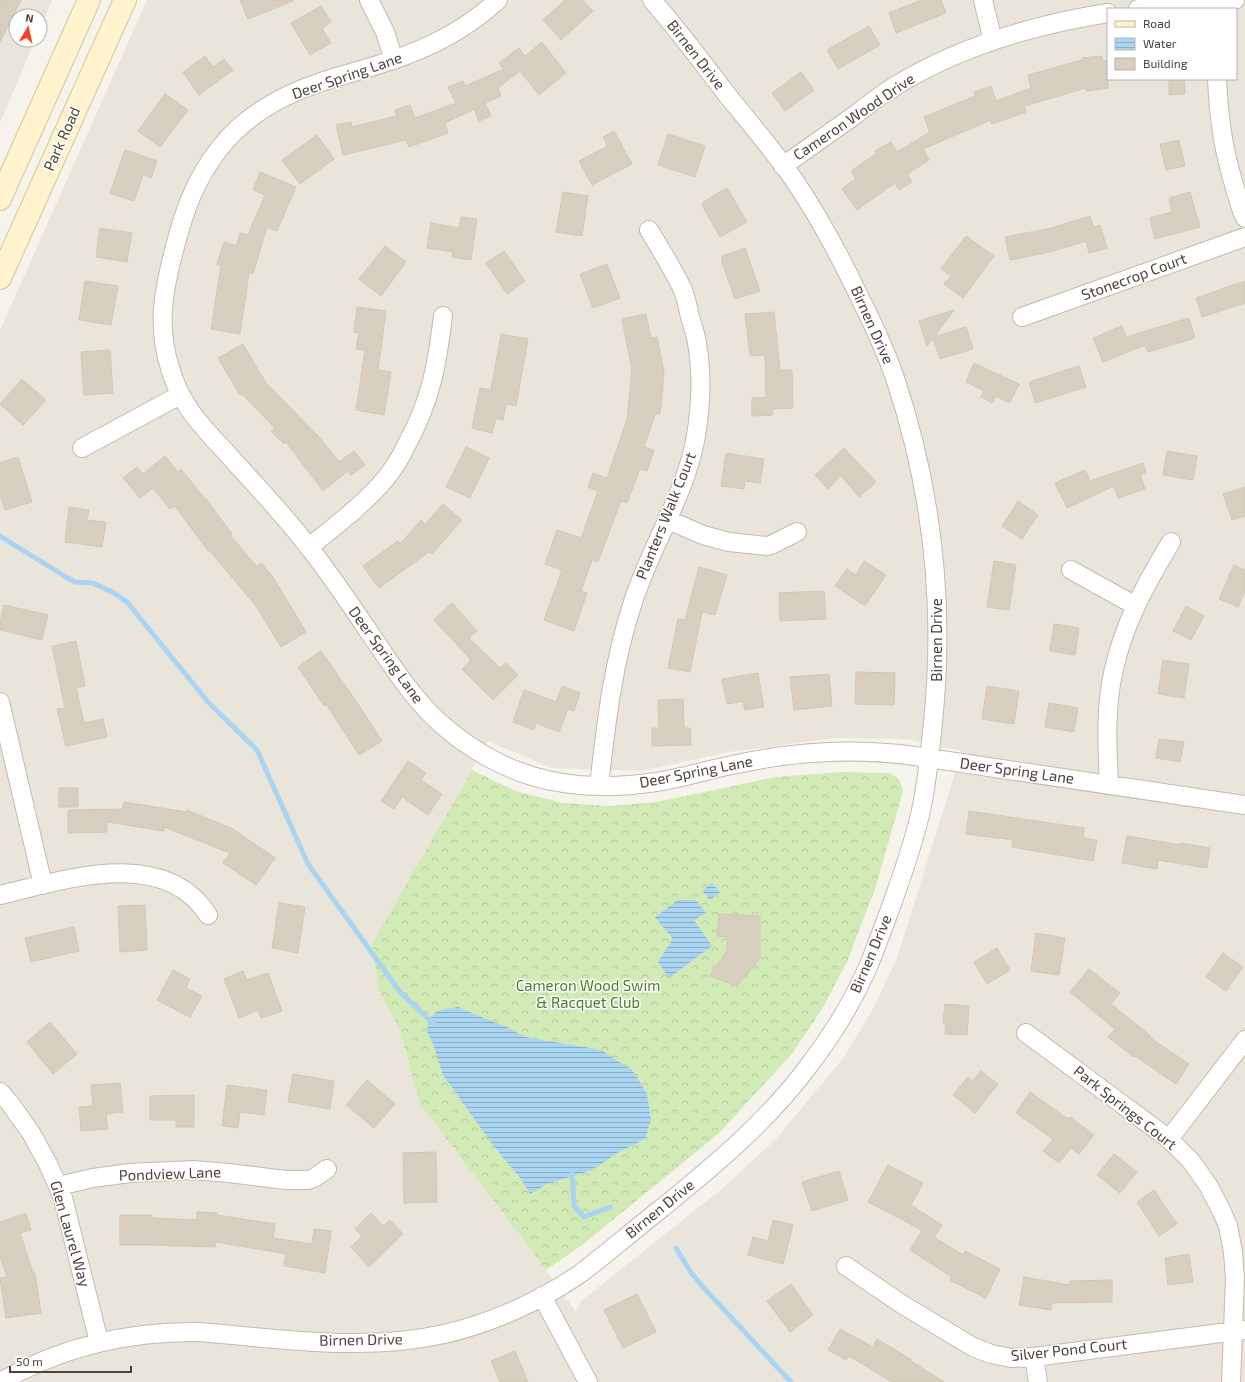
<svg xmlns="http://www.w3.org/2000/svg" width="1245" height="1382" font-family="'Exo 2',sans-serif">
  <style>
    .residential { fill: #eae5da; fill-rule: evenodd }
    .forest { fill: url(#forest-crowns) }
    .water { fill: url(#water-rules) }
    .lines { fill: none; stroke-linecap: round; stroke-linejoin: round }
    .stream { stroke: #a9d4f2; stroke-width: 5 }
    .building { fill: #d8cfc1; stroke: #d3c7b4 }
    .minor-casing { stroke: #c2bbae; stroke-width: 20 }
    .secondary-casing { stroke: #d6c79b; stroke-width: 24 }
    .minor { stroke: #fff; stroke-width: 18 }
    .secondary { stroke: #fff3cd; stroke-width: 22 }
    .labels { text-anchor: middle; stroke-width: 3; stroke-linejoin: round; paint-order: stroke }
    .street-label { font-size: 15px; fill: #4b4439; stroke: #fff }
    .park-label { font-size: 15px; fill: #4a7f2a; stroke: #fff }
  </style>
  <defs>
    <pattern id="forest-crowns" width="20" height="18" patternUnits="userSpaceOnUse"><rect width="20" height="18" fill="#d2eab5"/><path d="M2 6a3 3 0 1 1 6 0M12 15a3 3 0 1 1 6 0" fill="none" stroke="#b6ca9c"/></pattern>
    <pattern id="water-rules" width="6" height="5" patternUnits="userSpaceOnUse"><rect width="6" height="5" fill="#a9d4f2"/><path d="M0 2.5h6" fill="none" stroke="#8caec5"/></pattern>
  </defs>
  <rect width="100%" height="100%" fill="#f6f3ec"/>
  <path class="residential" d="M 0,0 L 52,0 L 40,29 L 40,16 L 16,16 L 16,40 L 35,40 L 0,123 Z
    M 147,0 L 1245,0 L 1245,1382 L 0,1382 L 0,330 ZM 1108,9 L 1236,9 L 1236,79 L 1108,79 ZM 835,738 L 907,739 L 962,751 L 897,958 L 873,1009 L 844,1057 L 776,1139 L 724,1187 L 581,1301 L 576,1312 L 546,1270 L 420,1104 L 400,1030 L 379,991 L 373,944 L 488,741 L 551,768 L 642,771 L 729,752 Z"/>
  <path class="forest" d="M 472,770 L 515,791 L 563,803 L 610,806 L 657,802 L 776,777 L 842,772 L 890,773 L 899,779 L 903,791 L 876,886 L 847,962 L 822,1009 L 792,1054 L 718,1134 L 582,1245 L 546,1270 L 420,1104 L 400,1030 L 379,991 L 372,944 Z"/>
  <path class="water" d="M 712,883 L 720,892 L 710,900 L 702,891 Z
    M 678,900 L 696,900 L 706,913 L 694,920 L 712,946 L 669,978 L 658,962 L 673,939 L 655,917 Z
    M 458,1007 L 491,1021 L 505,1026 L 525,1037 L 601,1050 L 633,1071 L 647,1094 L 651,1120 L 645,1139 L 619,1152 L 592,1170 L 547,1184 L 530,1194 L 521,1179 L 493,1145 L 443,1075 L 433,1044 L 427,1031 L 429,1019 L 437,1011 Z"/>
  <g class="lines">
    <path class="stream" d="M 0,536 L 66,577 L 75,582 L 93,583 L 114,593 L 127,602 L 208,702 L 257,750 L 308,864 L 400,992 L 433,1023
      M 572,1171 L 574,1206 L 584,1217 L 610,1207
      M 676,1248 L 690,1271 L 702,1286 L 791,1382"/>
  </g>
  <path class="building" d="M 0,0 L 21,0 L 0,42 Z
    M 240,0 L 293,0 L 293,1 L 248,19 Z
    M 565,0 L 583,0 L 593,11 L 561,40 L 543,20 Z
    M 922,0 L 941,0 L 946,13 L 896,33 L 889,13 Z
    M 321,6 L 331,22 L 322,28 L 331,43 L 310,55 L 291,23 Z
    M 869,26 L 880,45 L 838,69 L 827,50 Z
    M 542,42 L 566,73 L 539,95 L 520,71 L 498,88 L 501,96 L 485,103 L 491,116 L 479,121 L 474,109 L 445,123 L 448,133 L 409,147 L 406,140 L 343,155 L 336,125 L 351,122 L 352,127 L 397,116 L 395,110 L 410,105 L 415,118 L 456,103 L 448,87 L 463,81 L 465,86 L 504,69 L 499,63 L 519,48 L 525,56 Z
    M 205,56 L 213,67 L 224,59 L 233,70 L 199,95 L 183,72 Z
    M 1102,56 L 1103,61 L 1108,60 L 1108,88 L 1086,91 L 1086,88 L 1024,106 L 1026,112 L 992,124 L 991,120 L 923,149 L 929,160 L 907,174 L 912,182 L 899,190 L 895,183 L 857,210 L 842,189 L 856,178 L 851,171 L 877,153 L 875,151 L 891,142 L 897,152 L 930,132 L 924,117 L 975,96 L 974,92 L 991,86 L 996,101 L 1031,88 L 1028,75 L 1082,60 L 1082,58 Z
    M 801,72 L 814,90 L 785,111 L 772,93 Z
    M 1169,79 L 1184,79 L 1185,94 L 1169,95 Z
    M 165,94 L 188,110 L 160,147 L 138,131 Z
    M 614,131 L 632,164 L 592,185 L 579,161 L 608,146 L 603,137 Z
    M 668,134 L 705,146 L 695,177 L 658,165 Z
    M 317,135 L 334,159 L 300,184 L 282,160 Z
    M 1179,140 L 1185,166 L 1166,170 L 1160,144 Z
    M 125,150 L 157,161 L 151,178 L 143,175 L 134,201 L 110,193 Z
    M 260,172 L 296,187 L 277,231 L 267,227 L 253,274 L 249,273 L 240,334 L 211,329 L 221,265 L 217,264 L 224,242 L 236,246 L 240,233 L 248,235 L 265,195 L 253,190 Z
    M 727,188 L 747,222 L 720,237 L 703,207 L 703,202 Z
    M 563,192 L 588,196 L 582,236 L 556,232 Z
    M 1190,192 L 1200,227 L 1155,239 L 1150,218 L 1172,212 L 1169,198 Z
    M 1090,216 L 1094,227 L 1100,225 L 1107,248 L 1089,253 L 1086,241 L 1050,252 L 1010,260 L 1005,237 L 1052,228 Z
    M 461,217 L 477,219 L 471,260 L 452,257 L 453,252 L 427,248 L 431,223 L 459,228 Z
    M 100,228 L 132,233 L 127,262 L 96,257 Z
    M 966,236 L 994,256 L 963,298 L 944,284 L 951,276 L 941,269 Z
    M 385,246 L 406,262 L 381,296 L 359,279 Z
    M 745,248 L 760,291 L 735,299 L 722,262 L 722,256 Z
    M 504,251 L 525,281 L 507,294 L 486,263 Z
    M 607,264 L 620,298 L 593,308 L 580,274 Z
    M 85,281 L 118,286 L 111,325 L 79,320 Z
    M 1245,281 L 1245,303 L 1202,317 L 1196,298 Z
    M 357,307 L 386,311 L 378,370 L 391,372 L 384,415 L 356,410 L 365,350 L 356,349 L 359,333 L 354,332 Z
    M 954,310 L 934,337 L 966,327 L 973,349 L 940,359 L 933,338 L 927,346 L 919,321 Z
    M 774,312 L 780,370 L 792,370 L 793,408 L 773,409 L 773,415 L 752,416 L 752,398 L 766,397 L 765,355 L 750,356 L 745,314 Z
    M 646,314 L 651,338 L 657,337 L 664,372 L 660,414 L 655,414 L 644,447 L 654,450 L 647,471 L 640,469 L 627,503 L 621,501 L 598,562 L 592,560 L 581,591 L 587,593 L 574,631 L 544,620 L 562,570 L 545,564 L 557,530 L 581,538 L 598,491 L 588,487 L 593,473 L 607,478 L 627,419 L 632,370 L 622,319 Z
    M 1189,318 L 1195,338 L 1148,352 L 1145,345 L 1103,362 L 1093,338 L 1122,326 L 1126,337 Z
    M 501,334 L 528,339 L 516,406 L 506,404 L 503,420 L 496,418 L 492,433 L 472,428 L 480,388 L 491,390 Z
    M 243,344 L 266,383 L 319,437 L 339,462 L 354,451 L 365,465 L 351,475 L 348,471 L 323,491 L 286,442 L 284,444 L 271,431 L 275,428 L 242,394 L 240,395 L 218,358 Z
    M 110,350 L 113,393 L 84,395 L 81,352 Z
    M 974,363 L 1019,384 L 1010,403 L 996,396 L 992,403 L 981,397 L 984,391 L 966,382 Z
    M 1079,366 L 1086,387 L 1035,403 L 1029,382 Z
    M 22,379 L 46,400 L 23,425 L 0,404 Z
    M 466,447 L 489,458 L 470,498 L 446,487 Z
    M 844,448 L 876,482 L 859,497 L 841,476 L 828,489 L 815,475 Z
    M 1167,451 L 1197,456 L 1193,480 L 1163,475 Z
    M 726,453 L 764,459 L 760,483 L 745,481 L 744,489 L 721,486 Z
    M 165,456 L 178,472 L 181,469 L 205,499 L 206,499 L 232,534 L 230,535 L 257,567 L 261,563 L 273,577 L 306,632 L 281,647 L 256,606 L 209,550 L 208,551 L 175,506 L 170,509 L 153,488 L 140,498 L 123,478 L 137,467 L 143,474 Z
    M 18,457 L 32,502 L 5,510 L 0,494 L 0,463 Z
    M 1143,463 L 1146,472 L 1140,474 L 1145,489 L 1118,498 L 1114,486 L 1067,508 L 1055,483 L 1085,470 L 1090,481 Z
    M 1245,487 L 1245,516 L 1232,520 L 1223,494 Z
    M 1018,501 L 1038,515 L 1022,539 L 1002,526 Z
    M 443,504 L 462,520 L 432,554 L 429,552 L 379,588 L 363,566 L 398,541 L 400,544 L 421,520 L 425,524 Z
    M 69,507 L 89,510 L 87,520 L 106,522 L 102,547 L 65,542 Z
    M 864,561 L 886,575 L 865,606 L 835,586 L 847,569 L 856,575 Z
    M 994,561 L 1016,565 L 1009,610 L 987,607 Z
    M 1234,565 L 1245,570 L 1245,591 L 1238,607 L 1219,599 Z
    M 699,567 L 727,575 L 715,615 L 702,612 L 690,672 L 668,668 L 678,619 L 685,620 Z
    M 824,591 L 826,619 L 780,621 L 779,593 Z
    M 452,603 L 477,631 L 469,638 L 500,668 L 506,663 L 518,675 L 493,700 L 462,669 L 471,660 L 434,620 Z
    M 4,605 L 48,615 L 42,640 L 0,630 L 0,623 Z
    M 1186,606 L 1204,616 L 1191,640 L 1173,631 Z
    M 1054,624 L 1079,628 L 1075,655 L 1050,651 Z
    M 76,641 L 85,686 L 76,688 L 84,723 L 103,719 L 107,737 L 66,746 L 57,709 L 65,708 L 52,646 Z
    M 321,651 L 356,701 L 382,741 L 359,755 L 326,704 L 324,706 L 298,667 Z
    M 1163,660 L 1189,664 L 1184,698 L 1158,694 Z
    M 856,672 L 895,673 L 894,705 L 855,704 Z
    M 758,673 L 764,707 L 745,710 L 743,701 L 727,704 L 722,679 Z
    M 829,674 L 832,706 L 794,710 L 790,677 Z
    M 562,686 L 580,693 L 574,711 L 568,709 L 559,732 L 536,723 L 534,730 L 513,722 L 524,690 L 556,702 Z
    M 987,686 L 1019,691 L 1014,724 L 982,719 Z
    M 683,699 L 684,728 L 690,728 L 691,745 L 652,746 L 652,728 L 659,728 L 658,700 Z
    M 1049,703 L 1078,708 L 1074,732 L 1045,727 Z
    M 1159,739 L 1184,742 L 1180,762 L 1156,758 Z
    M 408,761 L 426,773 L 421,780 L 442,794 L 428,815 L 402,797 L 394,809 L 381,801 Z
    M 59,788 L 78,788 L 78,807 L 59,807 Z
    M 124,802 L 187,812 L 187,810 L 233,829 L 275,858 L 256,885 L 223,863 L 230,853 L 164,827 L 164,831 L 107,822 L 107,832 L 68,833 L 68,810 L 122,809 Z
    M 969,811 L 1084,828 L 1083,838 L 1097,840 L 1093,861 L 1012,847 L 1013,840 L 966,834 Z
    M 1127,836 L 1180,845 L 1180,843 L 1210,848 L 1207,868 L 1158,860 L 1157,869 L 1122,863 Z
    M 279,903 L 305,907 L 298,953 L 272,948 Z
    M 145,905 L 147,950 L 120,952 L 118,906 Z
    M 719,914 L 760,916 L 760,958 L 737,986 L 710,976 L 727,951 L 727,937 L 717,936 Z
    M 74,927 L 79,951 L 31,962 L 25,938 Z
    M 1036,933 L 1065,938 L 1059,975 L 1031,971 Z
    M 997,948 L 1010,970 L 987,984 L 974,962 Z
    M 1223,953 L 1243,967 L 1226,991 L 1206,977 Z
    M 1089,969 L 1120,993 L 1111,1004 L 1151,1036 L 1149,1037 L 1189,1064 L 1176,1084 L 1135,1056 L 1134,1057 L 1108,1037 L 1115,1029 L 1070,992 Z
    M 173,970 L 190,979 L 186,988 L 202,996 L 190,1017 L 157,1000 Z
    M 243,971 L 247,980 L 268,973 L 282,1011 L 261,1018 L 258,1010 L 239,1018 L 224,979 Z
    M 945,1004 L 969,1006 L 967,1035 L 945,1034 L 946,1023 L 943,1023 Z
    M 50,1022 L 77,1054 L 53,1074 L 27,1042 Z
    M 981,1071 L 998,1084 L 975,1113 L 953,1095 L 968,1077 L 972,1081 Z
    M 293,1074 L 334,1081 L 330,1109 L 288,1102 Z
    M 367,1080 L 395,1104 L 374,1128 L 346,1105 Z
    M 120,1083 L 123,1112 L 106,1114 L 108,1129 L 81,1131 L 79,1107 L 93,1106 L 91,1085 Z
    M 227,1085 L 267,1090 L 264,1115 L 240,1112 L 238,1128 L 222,1126 Z
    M 1030,1092 L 1068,1119 L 1070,1117 L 1094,1135 L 1079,1154 L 1071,1148 L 1059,1163 L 1043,1151 L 1053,1139 L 1016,1113 Z
    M 194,1095 L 194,1127 L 176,1127 L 176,1120 L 150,1120 L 150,1096 Z
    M 436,1152 L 437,1202 L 404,1203 L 403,1153 Z
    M 1114,1154 L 1137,1172 L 1120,1193 L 1097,1175 Z
    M 888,1165 L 923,1183 L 911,1205 L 942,1225 L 934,1237 L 963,1255 L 965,1251 L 1000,1269 L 986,1298 L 950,1280 L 952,1277 L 910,1250 L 922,1230 L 868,1202 Z
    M 839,1171 L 848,1200 L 812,1211 L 802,1182 Z
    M 1154,1190 L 1177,1224 L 1159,1236 L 1137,1202 Z
    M 197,1212 L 217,1213 L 217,1215 L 275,1224 L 273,1238 L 312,1244 L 314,1229 L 331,1231 L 325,1273 L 284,1266 L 286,1254 L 216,1242 L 215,1247 L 152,1245 L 120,1245 L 120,1215 L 152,1215 L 152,1218 L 197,1220 Z
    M 26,1213 L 31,1230 L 20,1233 L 33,1273 L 35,1273 L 41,1313 L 6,1318 L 0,1278 L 7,1277 L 0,1256 L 0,1222 Z
    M 371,1213 L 383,1226 L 390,1220 L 403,1234 L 369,1267 L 351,1247 L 362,1236 L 355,1229 Z
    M 773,1220 L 793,1225 L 783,1264 L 748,1255 L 753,1237 L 768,1241 Z
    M 1189,1254 L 1193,1282 L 1168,1285 L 1165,1258 Z
    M 1024,1277 L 1070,1285 L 1070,1281 L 1112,1280 L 1112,1302 L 1052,1303 L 1051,1310 L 1019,1305 Z
    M 791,1284 L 813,1315 L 790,1332 L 767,1301 Z
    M 637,1294 L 656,1332 L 623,1348 L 604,1310 Z
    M 840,1329 L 873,1347 L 877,1339 L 912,1360 L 911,1361 L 944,1382 L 892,1382 L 849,1356 L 846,1360 L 828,1350 Z
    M 515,1351 L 528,1382 L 500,1382 L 491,1361 Z"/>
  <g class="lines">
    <defs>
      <path id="minor" d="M 369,0 L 385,32 L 394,60
        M 498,0 C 473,23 441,42 409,54 C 382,65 352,72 324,81 C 284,94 245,115 219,149 C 196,179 185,208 176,243 C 164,287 156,324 170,368 C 181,408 206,430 232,459 C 259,489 287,518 311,550 C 337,583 360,619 384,654 C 401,679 418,703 440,723 C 471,751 511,773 552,781 C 586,788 623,787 656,782 C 683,778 710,769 737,764 C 792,752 851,748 908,755 L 1245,805
        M 983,0 L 993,41
        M 1138,9 L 1235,0
        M 1217,79 C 1218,101 1220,123 1224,144 C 1228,167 1235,189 1242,211 L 1245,218
        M 783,166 C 807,149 831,132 855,115 C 867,106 879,96 892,88 C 957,47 1032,25 1108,13
        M 1022,317 L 1245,237
        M 82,448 L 180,395
        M 668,520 L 703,535 L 729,542 L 766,546 L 771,545 L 797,532
        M 309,547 C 334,527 359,508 380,485 C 391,473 400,459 407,444 C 431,400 437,365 443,316
        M 1071,570 L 1136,606
        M 0,702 L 43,885
        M 1109,784 C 1107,746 1105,706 1114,669 C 1124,623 1147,582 1171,542
        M 599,786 C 606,723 613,662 633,602 C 647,558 671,518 686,474 C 700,435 704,384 697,343 C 696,334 692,325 690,317 C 688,308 686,298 683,290 C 673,269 661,250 649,230
        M 0,895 C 64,880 164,846 208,915
        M 1026,1033 L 1169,1139 L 1191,1161 L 1208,1185 L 1222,1212 L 1228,1226 L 1233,1252 L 1235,1278 L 1231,1382
        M 0,1092 L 9,1102 L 31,1133 L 48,1164 L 63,1198 L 99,1342
        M 1169,1139 L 1245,1040
        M 58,1186 L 93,1178 L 130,1173 L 193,1170 L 229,1173 L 286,1180 L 308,1180 L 314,1178 L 327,1169
        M 846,1266 L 900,1303 L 973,1347 L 991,1354 L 1011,1358 L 1034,1357 L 1244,1330
        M 542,1296 L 588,1382
        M 1034,1357 L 1038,1382
        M 0,1382 C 61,1347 130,1331 200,1332 C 281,1339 364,1352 444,1334 C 492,1323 541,1301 581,1273 C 609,1252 635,1229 662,1208 C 716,1164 769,1120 810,1064 C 833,1034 853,1001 868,967 C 874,953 879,938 885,923 C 898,888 911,852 920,815 C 927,785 930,754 933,722 C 945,606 932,489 895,378 C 886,352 874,326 861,300 C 841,258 819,216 792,177 C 772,149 750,123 728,96 C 703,63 679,31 652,0"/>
      <path id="secondary" d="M 0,199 L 89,0
        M 0,278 L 125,0"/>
    </defs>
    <use href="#minor" class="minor-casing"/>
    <use href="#secondary" class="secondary-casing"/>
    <use href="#minor" class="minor"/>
    <use href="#secondary" class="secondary"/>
  </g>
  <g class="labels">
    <g class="street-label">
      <text transform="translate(696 55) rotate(52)" y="5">Birnen Drive</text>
      <text transform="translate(347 76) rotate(-19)" y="5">Deer Spring Lane</text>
      <text transform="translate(854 117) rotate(-34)" y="5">Cameron Wood Drive</text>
      <text transform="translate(62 139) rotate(-66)" y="5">Park Road</text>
      <text transform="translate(1134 277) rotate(-20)" y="5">Stonecrop Court</text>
      <text transform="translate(872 325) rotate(66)" y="5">Birnen Drive</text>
      <text transform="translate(666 516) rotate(-68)" y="5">Planters Walk Court</text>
      <text transform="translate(937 640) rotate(-90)" y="5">Birnen Drive</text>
      <text transform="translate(386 655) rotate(54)" y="5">Deer Spring Lane</text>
      <text transform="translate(1017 771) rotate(8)" y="5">Deer Spring Lane</text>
      <text transform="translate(696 772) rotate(-11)" y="5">Deer Spring Lane</text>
      <text transform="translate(871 954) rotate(-67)" y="5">Birnen Drive</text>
      <text transform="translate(1125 1108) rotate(38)" y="5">Park Springs Court</text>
      <text transform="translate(170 1174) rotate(-2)" y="5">Pondview Lane</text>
      <text transform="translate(660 1209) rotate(-39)" y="5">Birnen Drive</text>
      <text transform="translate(70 1234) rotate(74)" y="5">Glen Laurel Way</text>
      <text transform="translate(361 1340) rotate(-1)" y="5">Birnen Drive</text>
      <text transform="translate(1069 1350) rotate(-6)" y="5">Silver Pond Court</text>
    </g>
    <g class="park-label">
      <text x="588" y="991">Cameron Wood Swim<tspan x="588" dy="17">&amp; Racquet Club</tspan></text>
    </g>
  </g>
  <rect x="1107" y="8" width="130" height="72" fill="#ffffff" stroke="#b7b4b0"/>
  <rect x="1115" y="21" width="20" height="6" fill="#fff3cd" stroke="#b7b4b0"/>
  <text x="1143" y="28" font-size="12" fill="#4b4439">Road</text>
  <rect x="1115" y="38" width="20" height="12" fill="url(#water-rules)" stroke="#b7b4b0"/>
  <text x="1143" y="48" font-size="12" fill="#4b4439">Water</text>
  <rect x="1115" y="58" width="20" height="12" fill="#d8cfc1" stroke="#b7b4b0"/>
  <text x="1143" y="68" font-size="12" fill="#4b4439">Building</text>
  <g transform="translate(28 28) rotate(9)"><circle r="19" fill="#ffffff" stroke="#b7b4b0"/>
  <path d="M0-3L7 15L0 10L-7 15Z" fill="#fc3f1d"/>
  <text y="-6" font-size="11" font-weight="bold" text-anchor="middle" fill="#4b4439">N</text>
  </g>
  <path d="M10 1366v6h121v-6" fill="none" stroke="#4b4439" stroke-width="2"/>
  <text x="16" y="1366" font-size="12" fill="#4b4439" stroke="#ffffff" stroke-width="3" paint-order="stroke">50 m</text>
</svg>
